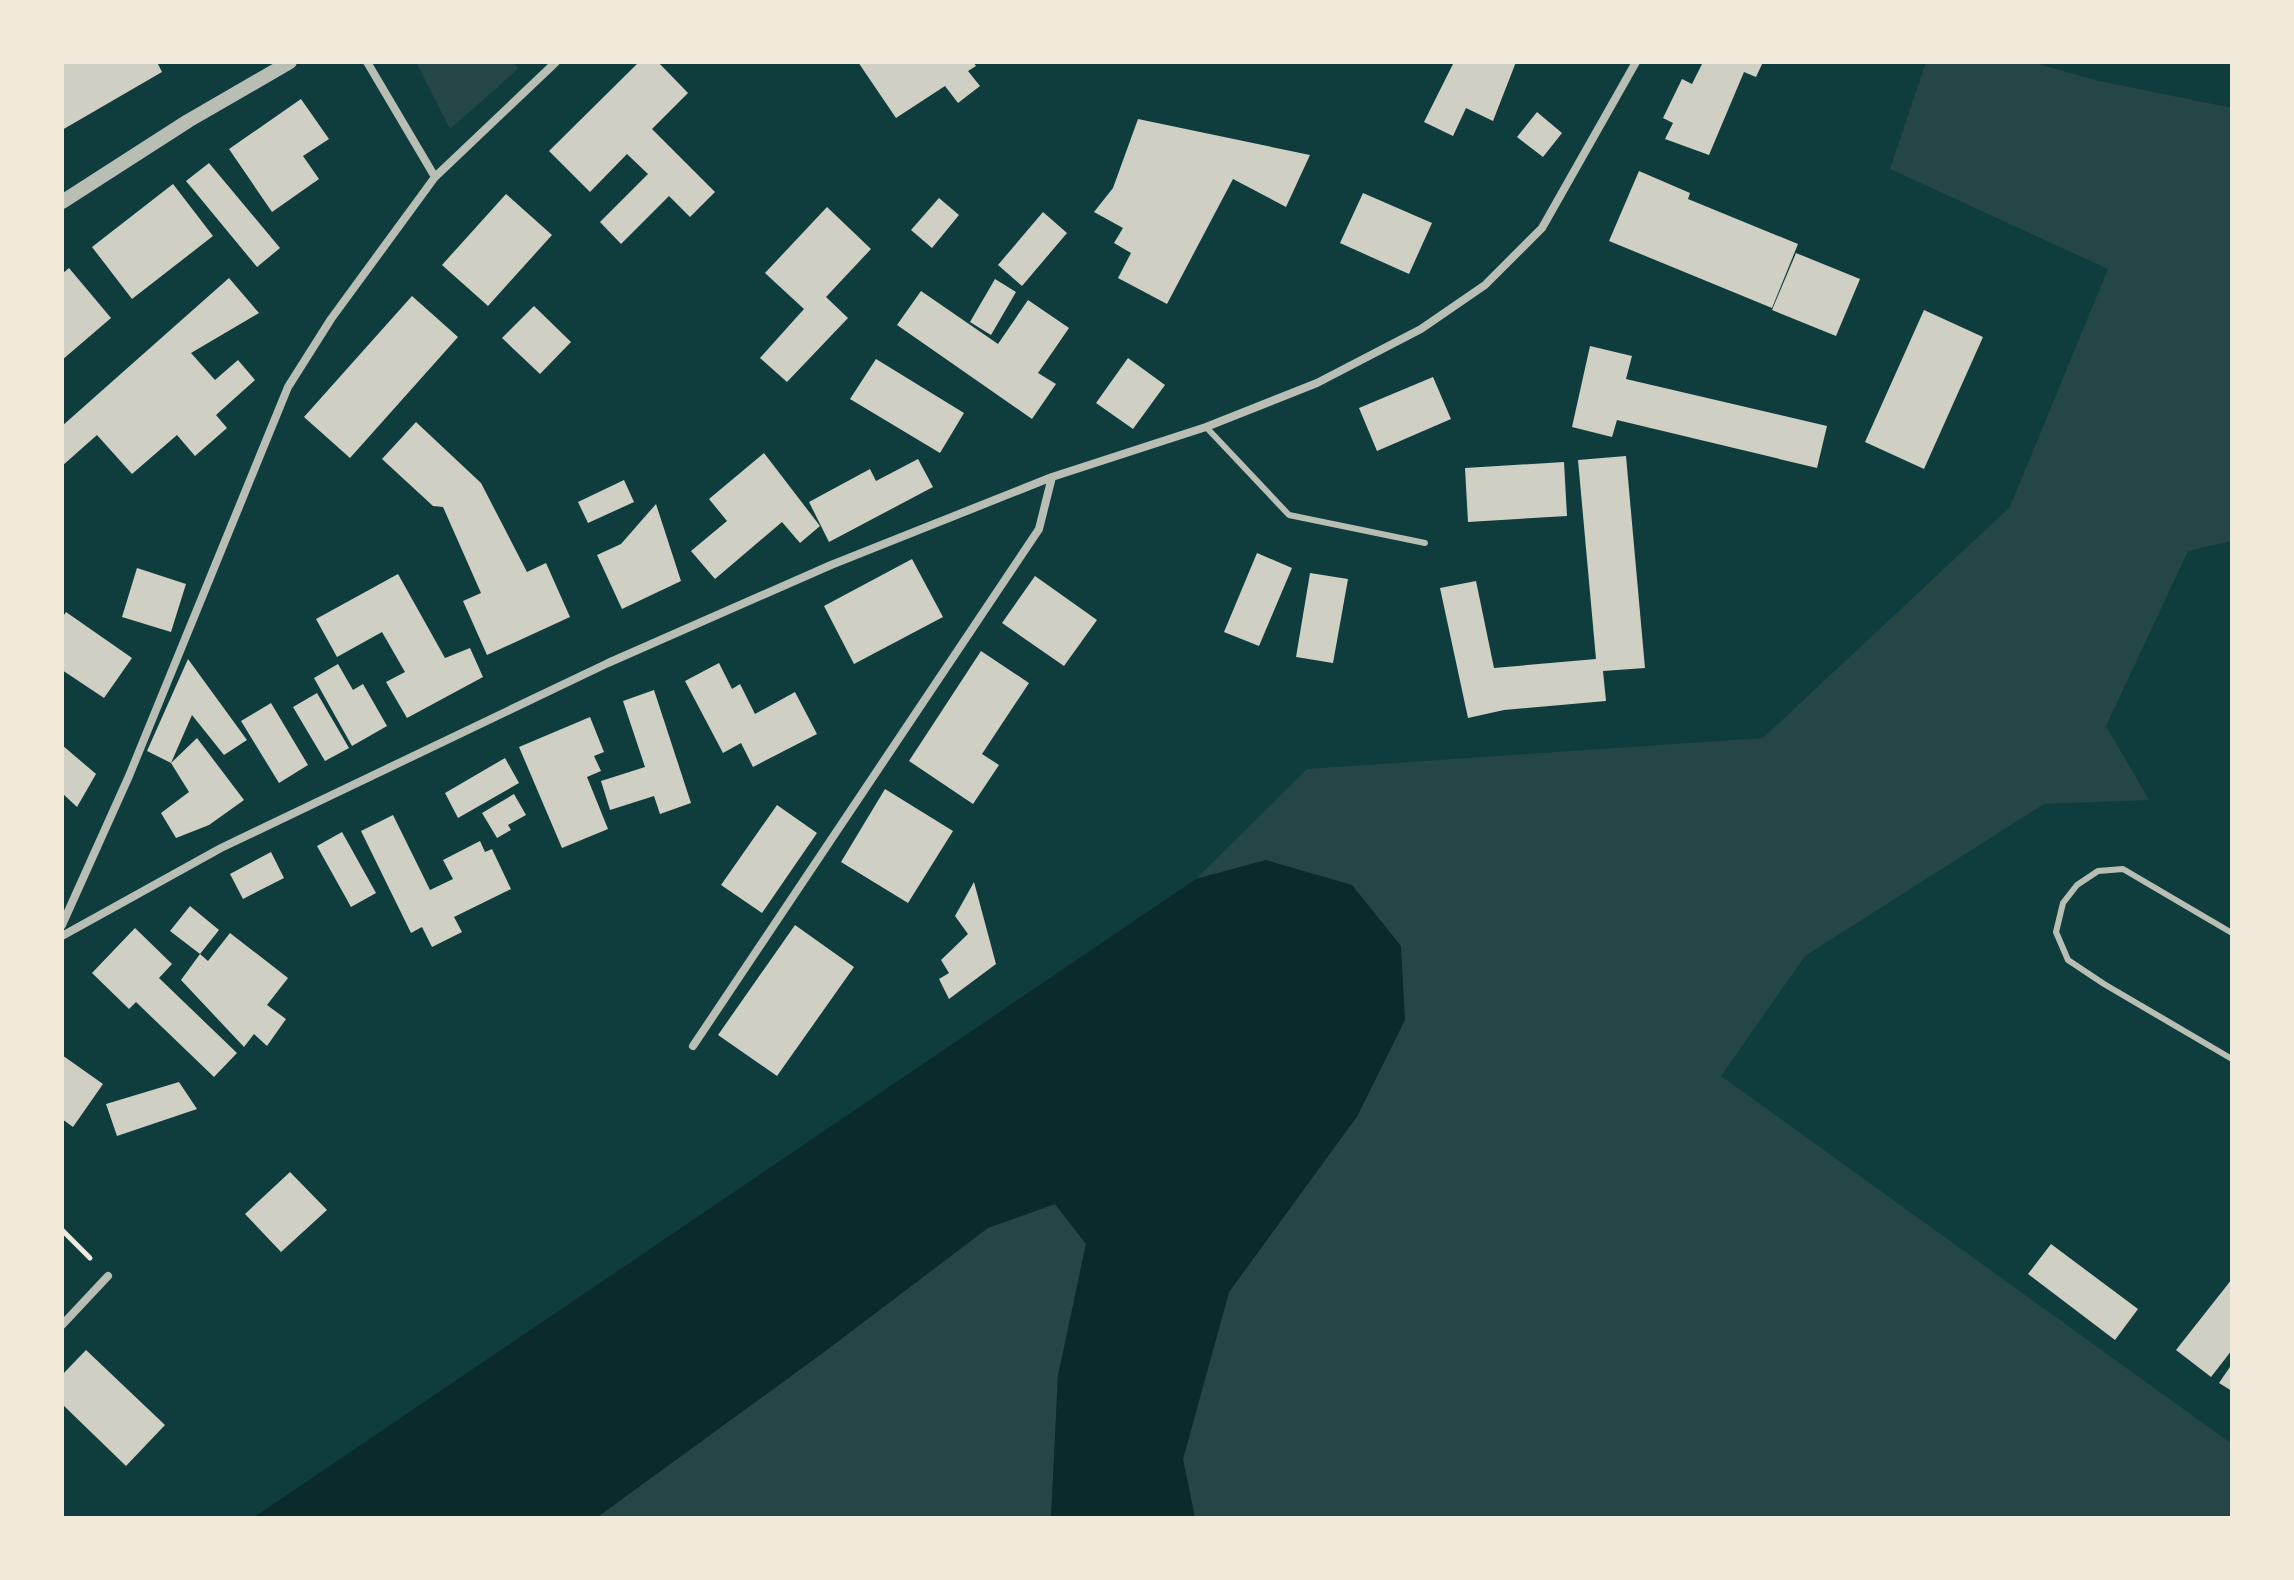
<svg xmlns="http://www.w3.org/2000/svg" width="2294" height="1580" font-family="'Asap Condensed',sans-serif">
<rect width="100%" height="100%" fill="#0f3d3e"/>
<path fill="#244646" d="M416,62H514L518,69L450,129Z
M1926,62H2031L2099,81L2232,108V541L2188,551L2106,726L2149,800L2044,804L1805,956L1721,1076L2232,1444V1518H1195L1183,1459L1229,1292L1358,1115L1266,860L1196,879L1307,769L1763,738L2010,507L2108,269L1890,169Z
M1055,1204L1086,1243L1058,1376L1051,1518H596L824,1352L988,1227Z"/>
<path fill="#0a2a2b" d="M1266,860L1352,885L1401,946L1405,1020L1358,1115L1229,1292L1183,1459L1195,1518H1051L1058,1376L1086,1244L1055,1204L988,1228L824,1352L596,1518H253L1196,879Z"/>
<path fill="#cfcfc3" d="M62,62H157L162,72L62,130Z
M639,62H658L688,93L652,129L715,192L690,217L669,196L621,244L600,222L648,174L627,154L590,192L549,151Z
M858,62H973L976,66L968,71L980,86L958,103L945,86L896,118Z
M1454,62H1516L1493,121L1466,108L1453,136L1424,122Z
M1703,62H1763L1756,77L1744,72L1709,155L1665,139L1673,123L1663,118L1682,79L1692,84Z
M301,99L329,139L303,156L319,179L272,212L229,149Z
M1537,112L1562,133L1543,157L1517,137Z
M1138,119L1310,155L1286,207L1233,179L1167,304L1118,278L1131,253L1114,243L1123,228L1094,212L1113,188Z
M209,163L280,248L257,267L186,181Z
M1639,171L1690,193L1688,199L1798,244L1772,308L1609,241Z
M173,184L213,236L132,299L92,247Z
M1363,193L1432,223L1409,274L1340,243Z
M506,194L552,235L488,306L442,265Z
M939,198L959,215L932,248L911,230Z
M827,207L871,249L826,297L848,318L787,382L760,358L804,309L765,273Z
M1043,212L1067,233L1022,286L998,265Z
M1796,253L1860,279L1836,336L1772,310Z
M69,268L111,318L62,360V274Z
M229,278L259,313L191,353L215,380L238,360L255,380L216,415L227,428L195,456L177,435L132,474L97,435L62,466V426Z
M995,279L1016,292L991,335L970,322Z
M921,291L998,344L1028,300L1069,328L1038,373L1056,384L1032,419L897,325Z
M412,296L458,337L350,458L304,417Z
M534,306L571,342L540,374L502,338Z
M1924,310L1983,337L1924,469L1865,442Z
M1590,346L1632,356L1626,379L1827,426L1817,468L1617,420L1612,437L1572,427Z
M1128,358L1165,385L1133,429L1096,403Z
M876,359L964,413L940,453L850,399Z
M1433,377L1451,419L1377,451L1359,408Z
M416,422L481,483L527,572L546,563L570,617L487,655L463,601L481,593L443,507L433,506L382,459Z
M764,453L820,526L800,543L782,522L715,579L691,551L727,521L709,499Z
M1626,456L1645,668L1603,671L1606,701L1504,710L1468,718L1440,588L1476,581L1494,668L1596,659L1578,460Z
M918,459L933,487L829,542L809,502L870,469L876,481Z
M1564,462L1567,516L1468,522L1465,468Z
M624,480L634,502L588,523L578,502Z
M656,504L681,581L622,609L597,555L621,544Z
M1257,553L1292,568L1259,646L1224,632Z
M912,559L943,617L854,664L824,606Z
M137,568L186,584L171,632L122,617Z
M1310,573L1348,579L1333,663L1296,657Z
M398,574L445,658L470,648L483,677L407,718L386,682L405,672L382,632L337,657L316,619Z
M1035,576L1097,620L1064,666L1002,623Z
M66,612L132,658L104,698L62,670V618Z
M981,651L1029,683L982,754L999,765L973,804L909,761Z
M188,659L247,740L224,755L192,715L171,763L197,738L244,800L209,825L176,838L161,813L189,792L171,763L147,751Z
M719,663L732,689L740,684L755,714L795,692L817,734L753,767L741,743L723,753L685,681Z
M338,664L353,690L363,684L387,726L352,746L314,678Z
M654,690L691,803L660,814L654,796L610,810L601,781L645,767L623,701Z
M317,693L349,748L325,761L293,707Z
M271,703L308,765L279,783L241,721Z
M590,717L604,752L594,756L601,771L587,777L608,829L562,848L519,747Z
M62,745L96,774L77,807L62,793Z
M505,758L519,783L458,818L445,793Z
M885,789L953,831L908,903L841,862Z
M514,794L526,815L508,825L511,830L497,838L482,813Z
M777,805L817,833L762,913L721,885Z
M393,815L430,890L453,879L443,860L480,841L485,852L492,849L511,889L454,917L462,932L432,947L422,927L411,933L361,831Z
M342,832L376,893L351,907L317,846Z
M271,852L284,878L243,899L230,874Z
M974,882L996,964L949,999L939,979L949,973L941,960L968,934L955,916Z
M190,906L219,930L200,954L170,931Z
M795,925L854,967L777,1076L718,1035Z
M135,928L172,964L159,978L237,1053L214,1077L136,1002L129,1009L92,973Z
M230,933L288,978L267,1005L286,1019L267,1046L254,1034L244,1047L181,980L200,954L208,961Z
M62,1055L103,1084L73,1127L62,1119Z
M179,1082L197,1109L117,1136L106,1104Z
M290,1172L327,1210L281,1252L245,1214Z
M2051,1244L2138,1309L2115,1340L2028,1274Z
M2232,1279V1350L2211,1377L2176,1350Z
M86,1350L165,1425L126,1466L62,1404V1375Z
M2232,1364V1391L2219,1383Z"/>
<g fill="none" stroke-linecap="round" stroke-linejoin="round">
<path stroke="#f1e9da" stroke-width="5" d="M62,1230L90,1258"/>
<path stroke="#b8beb3" stroke-width="6" d="M1206,427L1289,515L1425,543
M2232,933L2123,869L2098,871L2077,885L2063,903L2056,932L2068,960L2104,984L2232,1059"/>
<path stroke="#b8beb3" stroke-width="8" d="M367,62L435,177
M62,925L129,776L288,387L331,319L435,177L556,62
M62,936L221,848L608,663L831,565L1052,477L1206,427L1317,383L1421,329L1485,285L1542,228L1636,62
M693,1046L1039,529L1052,477
M62,1325L108,1276"/>
<path stroke="#b8beb3" stroke-width="14" d="M62,202L188,121L290,62"/>
</g>
<rect width="2294" height="1580" fill="none" stroke="#f1e9da" stroke-width="128"/>
</svg>
